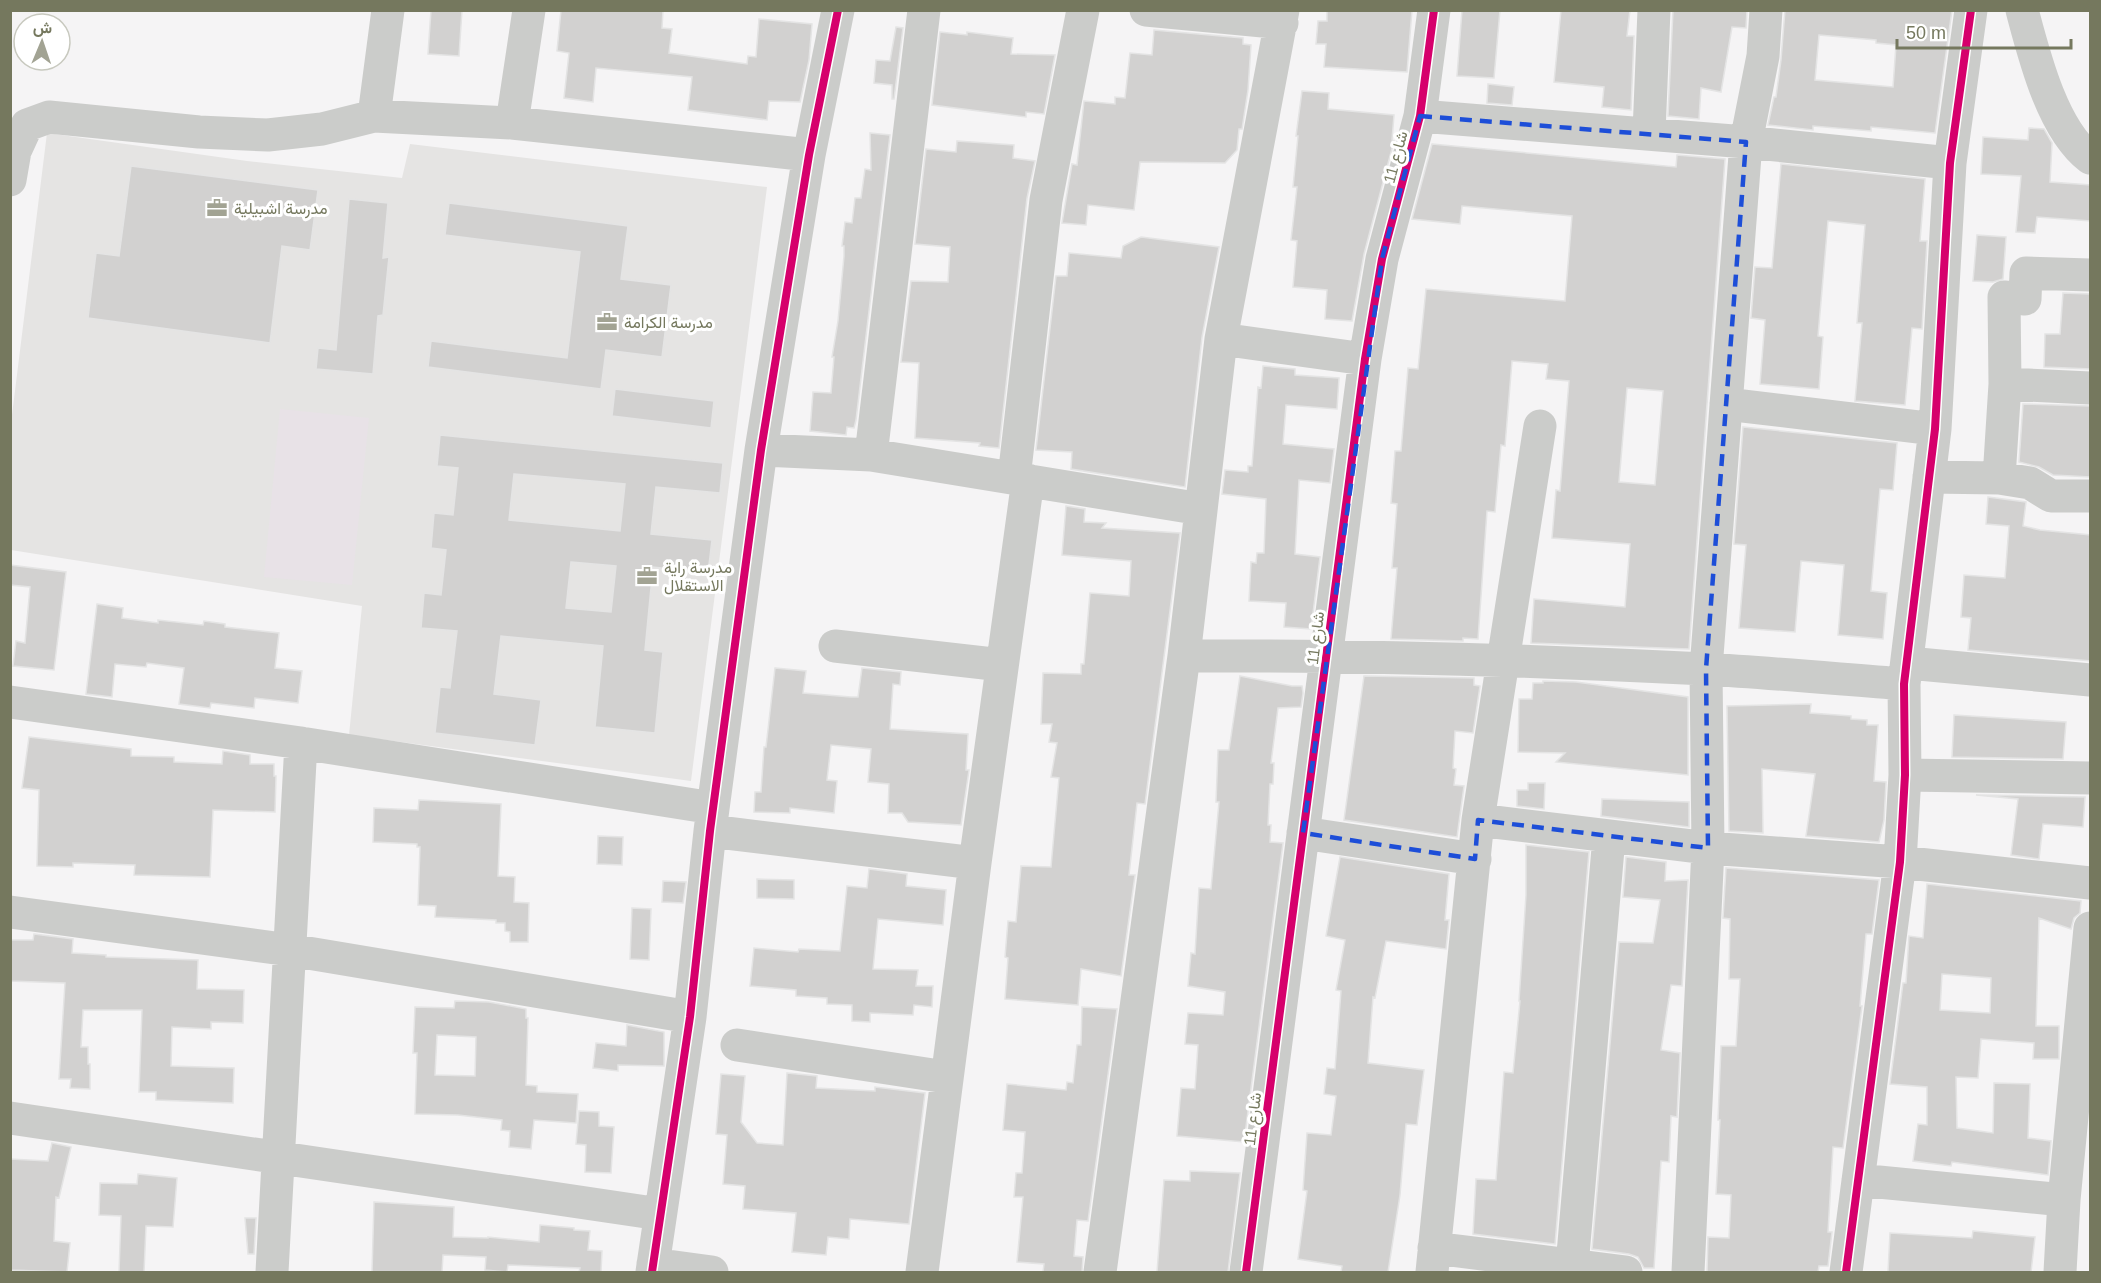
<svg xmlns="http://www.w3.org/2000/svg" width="2101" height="1283" font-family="Arial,Vazirmatn,sans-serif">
<rect width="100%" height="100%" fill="#f5f4f5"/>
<path fill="#e5e4e3" d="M47,133L247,161L402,178L410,144L767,187L691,781L349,735L362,606L11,550V423Z"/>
<path fill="#e8e2e7" d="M280,409L369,418L352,585L264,577Z"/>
<path fill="#d2d1d0" stroke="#e4e4e4" stroke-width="1.5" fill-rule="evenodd" d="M431,10H462L459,56L428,54Z
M561,10H663L662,28L672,29L669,53L747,64L748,56L756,57L759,19L812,24L809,60L800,102L769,101L767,120L688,110L692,77L596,68L593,102L564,98L569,53L557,51Z
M1327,10H1412L1407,72L1324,67L1326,44H1316L1318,21H1327Z
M1462,10H1500L1494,78L1457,76Z
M1561,10H1630L1627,36H1634L1631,110L1602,107L1604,87L1554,82Z
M1673,10H1747L1746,28L1732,27L1721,92L1701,88L1699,119L1668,116Z
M1785,10H1952L1935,133L1871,127V131L1813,126V130L1768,125L1774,97H1776L1781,60ZM1819,35L1876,40V43L1896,45L1893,87L1815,80Z
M896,27L903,28L894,99H892V85L874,83L876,60L890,61Z
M1154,30L1243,38V44L1251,45L1248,90L1242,129H1239L1237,150L1225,163L1140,162L1134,210L1088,205L1086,225L1062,223L1072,164L1077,165L1084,101L1115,104V97L1125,98L1130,53L1152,55Z
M940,32L967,35V32L1013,38L1011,54L1055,55L1044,114L1026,112V117L932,105Z
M1488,84L1514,87L1512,105L1487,103Z
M1302,91L1329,93L1328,109L1394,115L1392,140L1394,141L1364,254L1352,321L1325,319L1327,290L1293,287L1297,241L1291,240L1297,187H1293L1298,136H1296Z
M2029,128L2044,129L2052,143L2050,182L2091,185V221L2037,217L2035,233L2016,232L2021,176L1981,174L1983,137L2028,140Z
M870,133L890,135L856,420L854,428L847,427L846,435L810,431L813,392L831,393L834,357H832L838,321L844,256V246H842L845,222L852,223L855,198H861L865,169L871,170Z
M957,141L1014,145L1013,158L1035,161L1027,198L999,448L979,446L980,443L915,438L919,363L901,362L911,281L948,282L950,247L915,244L926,149L956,152Z
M1432,144L1676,167L1677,155L1725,159L1689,649L1531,643L1534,599L1625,607L1630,544L1552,538L1556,490L1560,491L1569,381L1546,379L1548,364L1512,361L1505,446L1501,445L1495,512L1487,511L1478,639L1463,638V641L1391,639L1397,568H1392L1397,504L1391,503L1395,451H1401L1408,368L1418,369L1426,289L1565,301L1572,216L1462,206L1460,224L1412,219ZM1627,388L1663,391L1655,485L1619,482Z
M1781,164L1925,179L1920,241H1927L1922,329L1912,328L1905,405L1855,401L1862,323H1857L1865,225L1828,221L1818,336L1823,337L1819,389L1760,384L1765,320L1751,318L1755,267L1772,268Z
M131,166L318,190L310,250L282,246L270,343L88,318L96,253L119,256Z
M349,199L388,203L383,258L389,257L383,315L378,316L373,374L316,369L318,348L336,350Z
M449,203L628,226L621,279L671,285L662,357L606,350L601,389L428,367L431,341L567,358L580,252L445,235Z
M1977,235L2006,237L2003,279L1993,282L1973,281Z
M1141,237L1219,247L1202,337L1185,487L1071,469L1072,452L1036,450L1056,276H1067L1069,253L1121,258L1123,246Z
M2063,293L2091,294V369L2044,367L2045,334H2060Z
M1263,366L1295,369V375L1339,378L1337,409L1286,405L1283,444L1334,449L1330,483L1299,480L1295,554L1320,557L1311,629L1284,627L1286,603L1249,601L1251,562L1256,563L1257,553H1264L1266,499L1222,494L1225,470L1248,472V466H1252L1258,387L1261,388Z
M615,389L714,401L711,428L612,416Z
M2023,404L2091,406V477L2053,475L2039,467L2019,462Z
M1743,427L1897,443L1893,490L1880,489L1871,591L1887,593L1883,639L1838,635L1844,565L1801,561L1795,632L1739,628L1746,545L1734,544Z
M440,435L723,463L720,493L656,487L651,534L712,540L708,573L653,567L645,650L663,652L655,733L595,727L603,646L501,636L494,694L541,700L535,745L435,733L440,687L450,688L457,631L421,628L424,593L441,595L446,550L431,548L434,513L453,515L458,468L437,466ZM514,474L625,484L620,531L509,520ZM571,562L616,566L611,612L566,608Z
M1988,497L2026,502L2023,526L2040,530L2091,535V661L1968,650L1971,618L1961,617L1964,575L2005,578L2009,526L1986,524Z
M1066,506L1085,509L1084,522L1106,523L1102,528L1180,533L1145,804L1137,803L1129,875H1135L1121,976L1081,969L1078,1005L1005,999L1008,958L1005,957L1008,921L1016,922L1021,866L1051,867L1059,778L1051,777L1057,743L1049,742L1052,724H1041L1043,673L1081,674V664H1084L1090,593L1129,596L1131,561L1062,555Z
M10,565L66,572L54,670L13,666L16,641L25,643L30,587L10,585Z
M97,604L123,608L122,618L158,623V620L203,625L204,621L225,624V627L279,633L275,668L302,671L298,703L255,698L254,708L211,703L210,708L179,704L184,668L147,663L146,667L115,664L112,697L86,694Z
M775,668L806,671L803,693L851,697H858L862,668L901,672L900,685L893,684L890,729L968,734L966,770H969L961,825L908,822L902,813H888L889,784L868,782L871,749L831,745L827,780L837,781L834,813L790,808V813L754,812L755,792H761L764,747H766Z
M1240,676L1292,686H1302L1303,693L1301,707L1278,708L1271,763H1274L1273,784H1270L1268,825H1271L1270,842L1283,843L1244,1142L1177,1136L1181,1088L1195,1089L1198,1045L1185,1044L1188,1013L1223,1015L1225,992L1188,986L1191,953L1195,954L1199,888L1211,889L1219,802H1216L1218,750H1229Z
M1364,676L1474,678V685L1480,686L1473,733L1455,731L1453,768L1456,769L1454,785L1464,786L1457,837L1344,820Z
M1543,681L1576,682L1688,697V775L1556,762L1565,753L1518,752L1519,699H1532L1533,683H1543Z
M1811,704L1810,713L1851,716V719L1867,720V725H1878L1874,781L1886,782L1884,820L1879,842L1806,836L1815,774L1762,769L1763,833L1729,831L1727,706Z
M1954,715L2066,722L2063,759L1952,757Z
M29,737L131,749V756L174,757V762L222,764L223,751L250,755V764H274V776H276L275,812L213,810L210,877L134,875L135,865L73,863V867L37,866L39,790L22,788Z
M1528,783H1545L1544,809L1517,806V790H1528Z
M1976,795L2085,797L2083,827L2043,824L2039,859L2011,855L2018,799Z
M1602,799L1689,802V827L1601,816Z
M419,800L501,804L498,876L515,877L514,902L529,903L528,942H510V932L505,931V923H496V920L435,917L436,906L418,905L420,847H417V844L373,842L374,808L418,810Z
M598,836L623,837L622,865L597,864Z
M1526,845L1589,852L1555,1244L1473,1234L1476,1179L1496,1180L1504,1072L1513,1073L1520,1001H1519L1526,895Z
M1340,857L1449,874L1445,920H1449L1446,949L1386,941L1375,998L1373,997L1368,1063L1424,1070L1417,1125L1406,1124L1400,1195L1388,1272H1341L1342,1266L1298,1259L1307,1191L1303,1190L1307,1133L1331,1135L1336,1096L1324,1094L1327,1068L1335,1069L1341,991L1336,990L1345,940L1326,936Z
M1626,857L1666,862L1665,881L1688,880L1682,986L1671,985L1661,1050L1680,1053L1677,1117L1671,1116L1669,1162L1661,1161L1654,1268H1644L1638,1257L1629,1254L1592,1249L1619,942L1653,943L1660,900L1623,897Z
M1726,868L1879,880L1872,934H1866L1860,1006H1862L1843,1148L1833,1147L1828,1232H1832L1828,1266H1819L1818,1272H1707L1708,1237L1729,1238L1731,1195L1716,1194L1720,1120H1718L1721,1046H1736L1740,979H1729L1730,919L1723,918Z
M869,869L907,874L906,886L946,890L943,925L878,919L873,969L918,970L916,986H933L932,1007L914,1005L913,1015L870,1013V1022L852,1021V1005L827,1004V998L796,996V990L750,986L754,948L798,952L799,949L840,951L847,886L867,888Z
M757,879L794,880V899L757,898Z
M663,881L686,882L683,903L662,902Z
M1927,884L2081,901L2080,913L2074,918L2071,929L2039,918L2036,1026H2059V1059H2033L2034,1043L1981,1039L1978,1078L1956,1077L1957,1128L1993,1133L1994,1083L2030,1084L2028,1138L2051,1141L2048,1175L1952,1162L1951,1166L1913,1161L1918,1124L1927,1125V1087L1890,1084L1903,983H1906L1909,936L1923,938ZM1942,974L1991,978L1990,1013L1940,1010Z
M632,908L651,909L649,960L630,959Z
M34,934L73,939L72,953L106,955V957L198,960L197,989L244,990L243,1023L211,1022V1029L172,1027L171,1066L234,1068L233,1103L156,1100V1092H139L142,1010H83L81,1047H88V1064H90V1089L70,1088L71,1079H59L65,983L10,981V940H33Z
M455,1001L489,1002L526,1009V1018H528L526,1085L537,1086V1092L578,1094L576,1123L534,1120L531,1149L509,1147L510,1131L501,1130L502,1120L458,1115L415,1114L417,1053H413L415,1007L454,1008ZM437,1035L476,1037L475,1076L435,1075Z
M1082,1007L1117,1009L1088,1221L1077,1220L1074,1256L1083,1257L1082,1272H1043L1044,1264L1017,1262L1023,1197H1014L1016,1173H1022L1025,1132L1003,1130L1007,1084L1066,1090L1067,1082L1073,1083L1077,1045H1081Z
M627,1025L664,1032V1066L618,1065V1071L593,1068L596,1043L626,1046Z
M787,1073L817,1076L816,1088L875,1091V1087L925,1093L909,1224L850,1219L849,1239L828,1237L826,1255L792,1252L796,1213L743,1209L745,1186L723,1184L727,1135L716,1134L721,1074L745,1076L741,1122L757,1143L783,1145Z
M579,1111L599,1112V1126L614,1127L611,1173L585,1172L586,1145L576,1144Z
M52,1143L71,1147L59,1198L56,1197L54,1241L70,1243L67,1272L10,1270V1159L48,1161Z
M1190,1171L1240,1173L1228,1272H1157L1164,1180L1190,1181Z
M138,1174L177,1178L173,1227L146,1226L144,1272H119L121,1216L99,1215L100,1183L137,1184Z
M374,1202L454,1207L453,1237L488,1238V1237L539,1242L540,1225L574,1228V1230L590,1231L588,1250L602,1251L601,1272H579L580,1268L508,1265L507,1272L485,1270L486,1257L443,1255L442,1272H372Z
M245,1218H256L254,1254H248Z
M1973,1231L2035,1237L2031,1272H1888L1890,1233L1972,1238Z"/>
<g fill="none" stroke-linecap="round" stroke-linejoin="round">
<path stroke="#cbccca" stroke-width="33" d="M1146,10L1282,23
M2022,10C2034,55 2052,129 2090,158
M374,116L388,10
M1420,116L1746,142L1950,163
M512,123L529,10
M1649,133L1654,10
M10,180L15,151L27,125L49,117L199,132L268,135L322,129L374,116L512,123L809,155
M1221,339L1365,359
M2005,384L2090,388
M1726,404L1935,429
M761,450L871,455L1201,509
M871,455L924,10
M1929,477L1999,478L2030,483L2051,496H2090
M1014,478L1046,200L1083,10
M1999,478L2005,384L2004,297L2025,299L2026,273L2090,275
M835,646L1002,665
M1184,656C1358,655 1532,660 1705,669C1772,673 1838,679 1904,684
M1908,663L2090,680
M10,702L301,743L713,808
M1905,775L2090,778
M1478,820L1708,848L1900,862L2090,883
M710,831L975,863
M1303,833L1475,859
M10,912L290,950L690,1017
M737,1045L946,1077
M10,1118L660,1214
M1858,1180L2064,1200
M1434,1248L1626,1272
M653,1264L712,1272
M1572,1266L1609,837
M272,1272L301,743
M652,1272L690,1017L710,831L761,450L809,155L838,10
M922,1272L975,863L1028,480
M1100,1272L1184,656L1221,339L1283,10
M1246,1272L1365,359L1382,259L1420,116L1434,10
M1432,1272L1478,820L1540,426
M1688,1272L1708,848L1706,669L1746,142L1763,56L1766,10
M1846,1272L1900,862L1905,775L1904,684L1935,429L1950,163L1971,10
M2060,1272L2064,1200L2090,928"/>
<g stroke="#fff" stroke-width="11">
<path id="cycleway" d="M652,1272L690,1017L710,831L761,450L809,155L838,10
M1246,1272L1365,359L1382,259L1420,116L1434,10
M1846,1272L1900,862L1905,775L1904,684L1935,429L1950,163L1971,10"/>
</g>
<use href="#cycleway" stroke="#d6006c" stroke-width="8"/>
</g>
<path fill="none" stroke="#1d4ed8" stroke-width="4.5" stroke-dasharray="12 8" stroke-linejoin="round" d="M1420,116L1746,142L1706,669L1708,848L1478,820L1475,859L1303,833L1382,259Z"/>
<defs>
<g id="office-bare" transform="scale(1.62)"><path d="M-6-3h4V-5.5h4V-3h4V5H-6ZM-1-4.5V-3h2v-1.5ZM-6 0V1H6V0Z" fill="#a2a393" stroke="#fff" stroke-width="2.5" paint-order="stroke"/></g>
</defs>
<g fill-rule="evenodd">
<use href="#office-bare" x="217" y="208"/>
<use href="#office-bare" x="607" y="322"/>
<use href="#office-bare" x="647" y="576"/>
</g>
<g text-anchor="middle" stroke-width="6" stroke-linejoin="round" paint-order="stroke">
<g font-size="16" fill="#75785e" stroke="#fff">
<text transform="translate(1395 157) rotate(-75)" y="6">شارع 11</text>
<text transform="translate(1315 638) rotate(-83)" y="6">شارع 11</text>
<text transform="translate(1252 1119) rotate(-83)" y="6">شارع 11</text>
</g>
<g font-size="16" fill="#75785e" stroke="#fff" text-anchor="start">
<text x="234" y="214">مدرسة اشبيلية</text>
<text x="624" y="328">مدرسة الكرامة</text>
<text x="664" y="573">مدرسة راية<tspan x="664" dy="18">الاستقلال</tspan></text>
</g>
</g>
<rect width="2101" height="1283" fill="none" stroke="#75785e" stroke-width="24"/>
<g transform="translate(42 42) rotate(2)"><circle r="28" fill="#ffffff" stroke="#c8c9bf" stroke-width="1.5"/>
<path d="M0-4.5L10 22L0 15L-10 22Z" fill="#a2a393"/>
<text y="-9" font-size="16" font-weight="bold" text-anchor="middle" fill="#75785e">ش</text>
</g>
<path d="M1897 39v9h174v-9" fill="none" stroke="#75785e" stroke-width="3"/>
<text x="1906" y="39" font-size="18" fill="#75785e" stroke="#ffffff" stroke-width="4.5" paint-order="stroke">50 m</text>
</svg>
